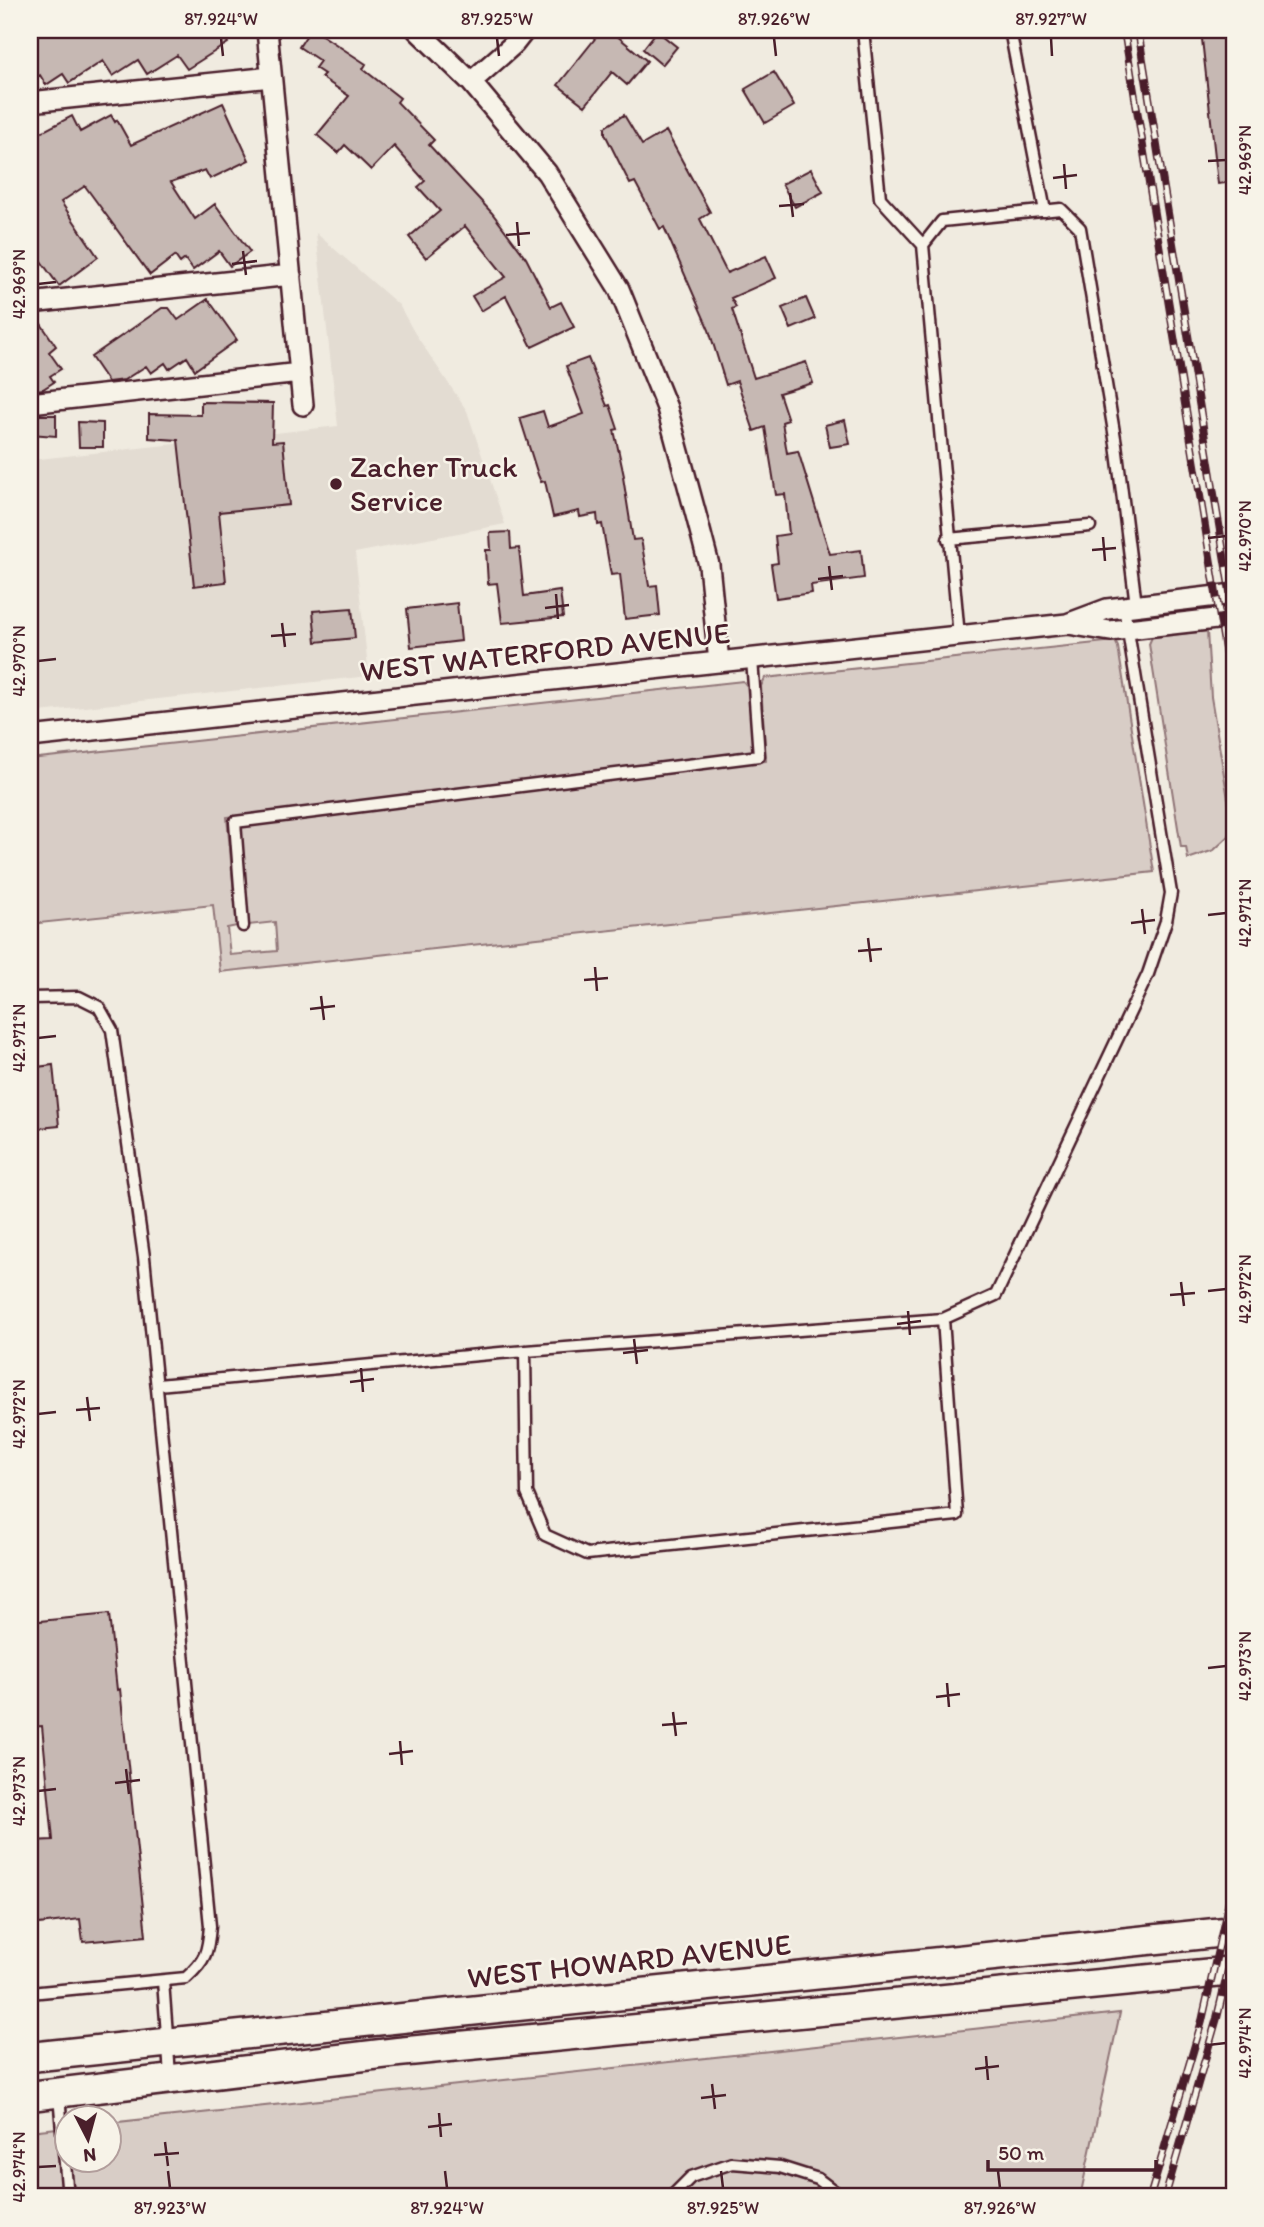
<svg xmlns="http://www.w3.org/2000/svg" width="1264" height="2227" font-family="Itim,sans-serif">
<rect width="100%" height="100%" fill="#f0ebe0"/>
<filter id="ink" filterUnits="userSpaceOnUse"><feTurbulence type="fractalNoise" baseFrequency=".0143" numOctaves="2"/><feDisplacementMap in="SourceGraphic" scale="14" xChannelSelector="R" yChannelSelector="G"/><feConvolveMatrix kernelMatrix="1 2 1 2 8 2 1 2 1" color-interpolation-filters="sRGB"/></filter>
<g filter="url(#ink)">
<path fill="#e3dcd2" d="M316,233L399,305L414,332L467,411L505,524L355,553L369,676L30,713V460L338,426Z"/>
<path fill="#d8cdc6" stroke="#917678" stroke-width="2" d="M1207,631L1211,697L1231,817L1229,836L1214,850L1188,859L1186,847H1181L1149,644L1152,637Z
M1115,641L1118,647L1154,872L220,972L213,905L30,924V759L743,681L748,687L753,751L227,817L237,926L227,928L230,955L277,951L275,922L249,925L241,827L766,761L761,686L765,678Z
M1120,2013L1080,2197H30V2131L66,2127V2160H108L109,2123Z"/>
<path fill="#c6b8b3" stroke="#4a1f2b" stroke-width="2" d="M30,30H220L228,43L187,69L177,55L147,74L138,60L113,76L103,61L69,83L63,74L46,85L40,75L30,81Z
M310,30H314L366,64L363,69L400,98L397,102L434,140L429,145L492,213L526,258L551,307L561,302L574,327L532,347L506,296L481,311L472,296L506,277L465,226L426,258L409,237L440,211L418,187L425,181L394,146L371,170L345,145L338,153L317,135L349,96L321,77L324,74L315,68L320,61L299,47Z
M602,30H610L647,61L627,85L612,72L585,106L558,85Z
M1201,30H1234V182L1218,184Z
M657,31L677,47L662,65L643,49Z
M774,72L794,106L765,123L745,89Z
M223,103L249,160L210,179L205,170L171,182L195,219L215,204L250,252L230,266L219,251L193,270L185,259L180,263L175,256L150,275L85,186L61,202L98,257L59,286L30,246V138L72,116L80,132L111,115L115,122L117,120L131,145Z
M624,115L642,145L666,131L710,212L700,219L727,273L766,256L776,278L731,298L736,307L732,309L754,378L806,362L813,383L779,393L788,420L782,422L787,453L798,451L830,554L861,550L864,578L811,585L812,593L776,598L771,564L778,563L775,536L789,534L785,494L776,495L765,427L754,431L737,381L726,385L709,330L664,227L660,229L635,182L630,184L605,134V127Z
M811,169L823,192L795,207L782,184Z
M806,298L815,319L791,329L782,308Z
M208,299L237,340L195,370L187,357L169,369L165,363L151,373L146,366L124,380L108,382L91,357L162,308H169L178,320Z
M30,315H35L56,346L49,352L61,369L50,376L54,382L43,389L30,391Z
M588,358L607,406L610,405L618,429L614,430L624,476L623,477L633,540L641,539L649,586L657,585L660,615L625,619L620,574L611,575L602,524L598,525L597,514L580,517L579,511L553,517L545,481L541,482L538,475L520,418L543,411L548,427L584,414L566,366Z
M201,402L273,403L272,442L283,441L289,505L219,512L226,582L194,586L178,440L149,438V414L201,415Z
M30,415H56V436L30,434Z
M845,420L850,444L830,447L825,425Z
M78,422L103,423V447H79Z
M510,532L511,549L519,548L524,596L560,591L563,617L502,623L497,583L488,584L486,550H491L490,533Z
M457,603L461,641L411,647L407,609Z
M352,608L355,638L316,642L313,611Z
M53,1065L59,1126L30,1129V1068Z
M109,1614L117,1690L120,1689L146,1936L83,1942L80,1919L30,1925V1841L53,1840L42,1726L30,1727V1622Z"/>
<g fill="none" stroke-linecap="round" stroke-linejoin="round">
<g stroke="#4a1f2b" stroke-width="15">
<path id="service" d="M863,30L880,198L923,245
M1010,30L1045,211
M948,539L1090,526
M959,636L923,245L942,221L1061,209L1080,228L1116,444L1136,605
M243,926L235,822L759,756L752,659
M30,998L79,997L99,1007L112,1030L144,1257L210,1926C208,1952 206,1960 186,1978L30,1993
M525,1351L527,1493L545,1535L587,1554L957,1515L943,1319
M158,1385L500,1353L943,1319L996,1295L1148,974L1166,921L1171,893L1124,607
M163,1981L170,2075
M59,2096L68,2197
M671,2197L691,2177L732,2163L780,2167L818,2179L842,2197"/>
</g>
<g stroke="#4a1f2b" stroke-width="24">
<path id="minor" d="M267,30L303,405
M417,30L471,82L547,173L619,289L667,408L696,515L709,565L719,662
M471,82L514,44L525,30
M30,102L271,77
M30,303L291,275
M30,403L300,373
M1068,624L1110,631L1234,617
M30,737L1067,624L1107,609L1234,594"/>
</g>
<g stroke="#4a1f2b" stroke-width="33">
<path id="secondary" d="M30,2057L1234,1931
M30,2096L398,2052L1234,1971"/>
</g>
<use href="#service" stroke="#f7f3e8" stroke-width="10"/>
<use href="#minor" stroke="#f7f3e8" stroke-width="19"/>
<use href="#secondary" stroke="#f7f3e8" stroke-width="28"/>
<g stroke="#4a1f2b" stroke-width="8">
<path id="rail" d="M1124,30L1234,704
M1138,30L1234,616
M1150,2197L1202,2021L1234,1878
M1165,2197L1217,2018L1234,1945"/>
</g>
<use href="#rail" stroke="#f7f3e8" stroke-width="5" stroke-dasharray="16" stroke-linecap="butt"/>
</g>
</g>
<path fill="none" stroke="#4a1f2b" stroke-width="2.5" d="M221,38L223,56M497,38L499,56M774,38L776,56M1051,38L1052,56M1208,161L1226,160M1064,164L1066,189M1053,178L1077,175M790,193L793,217M779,206L804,204M517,222L519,246M506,235L530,233M243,251L246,275M232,264L257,261M38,284L56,282M1103,537L1105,561M1208,538L1226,536M1092,550L1116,548M829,566L832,590M818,579L843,576M556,594L558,619M545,608L569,605M282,623L285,647M271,636L296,634M38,661L56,659M1142,909L1145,934M1208,915L1226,913M1131,923L1155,920M868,938L871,962M858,951L882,949M595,967L597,991M584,980L608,978M321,996L324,1020M310,1009L335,1006M38,1038L56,1036M1181,1282L1184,1306M1208,1291L1226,1289M1170,1295L1195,1293M908,1311L910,1335M897,1324L921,1321M634,1339L637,1364M623,1353L648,1350M361,1368L363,1392M350,1382L374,1379M87,1397L90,1421M76,1410L100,1408M38,1414L56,1412M1208,1668L1226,1666M947,1683L949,1707M936,1697L960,1694M673,1712L676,1736M662,1725L687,1723M400,1741L402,1765M389,1754L413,1751M126,1769L129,1794M115,1783L140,1780M38,1791L56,1789M1208,2045L1226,2043M986,2056L988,2080M975,2069L999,2066M712,2084L715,2109M701,2098L726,2095M439,2113L441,2137M428,2127L452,2124M165,2142L168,2166M154,2155L179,2153M38,2167L56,2166M168,2171L170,2188M445,2171L447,2188M721,2171L723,2188M998,2171L1000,2188"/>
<circle fill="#4a1f2b" stroke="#f7f3e8" stroke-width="2.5" cx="336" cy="484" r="7"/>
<g text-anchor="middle" stroke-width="5" stroke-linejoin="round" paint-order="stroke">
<g font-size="30" fill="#4a1f2b" stroke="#f7f3e8" text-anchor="start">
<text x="350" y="477">Zacher Truck<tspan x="350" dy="34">Service</tspan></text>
</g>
<g font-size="30" fill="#4a1f2b" stroke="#f7f3e8">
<text transform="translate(545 652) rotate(-6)" y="10">WEST WATERFORD AVENUE</text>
<text transform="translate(629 1961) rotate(-6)" y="10">WEST HOWARD AVENUE</text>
</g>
</g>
<rect width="1264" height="2227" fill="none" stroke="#f7f3e8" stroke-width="77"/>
<g transform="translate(88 2139) rotate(174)"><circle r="33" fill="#f7f3e8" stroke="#b29e9c" stroke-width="2"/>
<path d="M0-5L12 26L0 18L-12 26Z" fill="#4a1f2b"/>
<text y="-10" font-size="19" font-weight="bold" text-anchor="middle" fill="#4a1f2b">N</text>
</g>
<path d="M988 2160v10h168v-10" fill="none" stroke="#4a1f2b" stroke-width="3.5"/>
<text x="998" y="2160" font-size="21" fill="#4a1f2b" stroke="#f7f3e8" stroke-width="5" paint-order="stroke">50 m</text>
<rect x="38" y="38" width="1188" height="2150" fill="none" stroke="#4a1f2b" stroke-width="2.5"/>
<g font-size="18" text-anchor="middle" fill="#4a1f2b">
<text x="221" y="25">87.924°W</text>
<text x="497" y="25">87.925°W</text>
<text x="774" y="25">87.926°W</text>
<text x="1051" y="25">87.927°W</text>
<text transform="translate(1245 160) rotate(-90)" y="6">42.969°N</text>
<text transform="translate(19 284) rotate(-90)" y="6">42.969°N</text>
<text transform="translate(1245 536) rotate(-90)" y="6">42.970°N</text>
<text transform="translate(19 661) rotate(-90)" y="6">42.970°N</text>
<text transform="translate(1245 913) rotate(-90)" y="6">42.971°N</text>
<text transform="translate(19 1038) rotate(-90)" y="6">42.971°N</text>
<text transform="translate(1245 1289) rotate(-90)" y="6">42.972°N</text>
<text transform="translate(19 1414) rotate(-90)" y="6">42.972°N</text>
<text transform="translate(1245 1666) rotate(-90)" y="6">42.973°N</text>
<text transform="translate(19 1791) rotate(-90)" y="6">42.973°N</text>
<text transform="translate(1245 2043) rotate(-90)" y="6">42.974°N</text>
<text transform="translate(19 2167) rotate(-90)" y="6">42.974°N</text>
<text x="170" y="2214">87.923°W</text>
<text x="447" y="2214">87.924°W</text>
<text x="723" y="2214">87.925°W</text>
<text x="1000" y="2214">87.926°W</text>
</g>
</svg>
